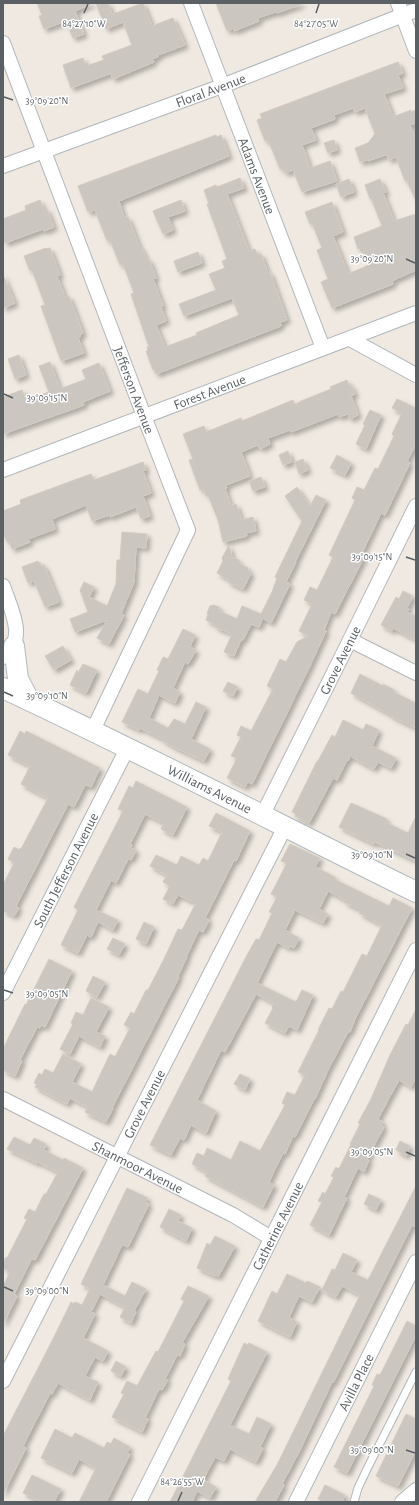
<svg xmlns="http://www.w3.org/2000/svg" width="419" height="1505" font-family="'Alegreya Sans',sans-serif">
<defs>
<filter id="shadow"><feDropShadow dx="3.5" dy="3.5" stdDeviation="2" flood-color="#0004"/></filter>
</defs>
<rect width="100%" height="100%" fill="#efe9e1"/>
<path fill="#ccc6c0" stroke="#d4c9bf" filter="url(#shadow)" d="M37,3H93L75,11L84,34L73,38L66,21L44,29L39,16L42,15Z
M96,3H108L112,14L116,12V13L143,3L152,26L173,18L185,45L158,55V57L152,59L154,62L113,79L111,74H109L71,88L63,65L83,58L86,66L104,60L102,56L132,45L123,22L106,29Z
M216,3H301L302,4L277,13L276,12L258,18L259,21L234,31L233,28L227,31Z
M398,62L403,73L398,75L403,88L384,94L393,117L411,110V112L416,110V123L410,125L416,140V201L407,181H405L396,157L389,160L387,155H385L368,161L367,160L360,162L355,148L368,143L375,134L365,108L355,112L353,108L334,115L335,119L311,128L316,140L302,145L310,168L330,161L337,181L302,192L293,170L285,173L283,168L280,169L269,142L267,140L265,141L257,120L262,118L260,114Z
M216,135L217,137L221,135L229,156L119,201L124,218L128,217L140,248L141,247L147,260L149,259L156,278L153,279L163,306L161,307L166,321L156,325L165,347L197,335L196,333L239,315L232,298L184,316L179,304L216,290L209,274L225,268L222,261L227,259L207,204H209L204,190L216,185L217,187L240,178L244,188L227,194L249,251L255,249L258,255L261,254L268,273L270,272L287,320L280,322L281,326L156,374L154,369L153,370L146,351H148L147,347H149L131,294L134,293L123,264L120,265L110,240L107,241L95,210L88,212L78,186Z
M334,140L337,150L328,153L324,143Z
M349,179L354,192L341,197L336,184Z
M380,179L386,192L383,193L394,221L416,214V270L394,280L392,281L393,284L332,308L321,282L328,279L317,250L322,248L312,223L310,224L305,212L332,202L343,232L333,236L348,274L369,265L363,248L358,249L354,237L382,226L371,198L370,199L365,185Z
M40,200L44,210L47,209L54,227L44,231L43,229L5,243L3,237V219L26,210L25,206Z
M181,200L185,211L168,217L173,230L163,234L153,211Z
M46,248V249L50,248L60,275L57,276L65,297L69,296L83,333L80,335V337L78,338L84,353L61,361L41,306L45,305L32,270L30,271L24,256Z
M198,252L202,263L178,272L174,261Z
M3,275L15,303L3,308Z
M19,355L26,375L15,379L8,359Z
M50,362L60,389L86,379L82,370L99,363L110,391L83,402L84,405L3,434V397L22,390L26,400L49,392L39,366Z
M347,380L349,386L351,385L355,394L351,396L358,415L350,419L348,414L339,417L338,414L291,432L290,430L268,438L270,444L260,449L258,445L241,452L250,476L226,485L227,488L225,489L231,506L236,504L242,520L253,517L256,531L246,533L247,536L223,542L218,520L208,495L206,496L204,489L200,490L189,460L193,459L183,434L204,426L206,432L241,418L242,421L293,400L295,405L301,401L331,389L330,387Z
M397,399L416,408V444L407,461L410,463L385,515L381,513L361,555L364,557L335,614L331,612L324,630L326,631L309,668L252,784L248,782L245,787L227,778L237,758L231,756L241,737L237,735L241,726L251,731L273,689L267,686L280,659L286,662L297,642L308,636L299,631L312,604L304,600L310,587L317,590L333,557L329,555L355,500L352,498L357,487L364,490L375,468L378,469L394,436L392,434L402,413L392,408Z
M370,410L381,415L366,449L356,444L365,425L363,424Z
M288,451L292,462L283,465L279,455Z
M337,455L351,463L345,475L330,468Z
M303,459L308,470L299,474L295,462Z
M143,462L146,470L143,471L151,493L143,496L150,516L141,519L136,507L110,517V515L92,521L86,505L52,519L55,529L28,539L30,542L12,549L9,541L7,542L3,533V511L21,504L20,500L91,474L94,480Z
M261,477L265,487L253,491L249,481Z
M297,487L310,506L316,495L326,500L295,562H296L286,582L290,584L271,623L263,618L259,627L251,624L243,640H241L234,656L224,652L232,634L215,627L216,625L206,620L208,615L207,613L210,606L214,605L219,607V611L237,619L242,606L261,614L272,592L277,578L275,577L302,521L285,496Z
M122,532L147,534L146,548L136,547L134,582L121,614L124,615L109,644L97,638L107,620L75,632L70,619L88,612L80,590L84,582L94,587L89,597L107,606L116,584L117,560H120Z
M229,545L232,557L239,560L238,563L248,568L247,570L251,573L243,589L228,582L229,580L217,573L223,561L222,558Z
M38,561V563L40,562L41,566L44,565L59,602L45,607L34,581L28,583L22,567Z
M403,591L413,596L407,608L409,609L407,612L416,616V640L393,628L392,631L381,625L396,597L399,599Z
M183,629L195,635L190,647L196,650L188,664L185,662L173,688L180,692L175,703L159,695L149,718L168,728L174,719L185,724L196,702L206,707L191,739L210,749L204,761L174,747L162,740L163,739L140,728L139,730L122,722L138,689L148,694L159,671L157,670L163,657L168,659Z
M63,646L71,660L54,670L45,656Z
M83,664L97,670L86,693L70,685L77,670L78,673Z
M360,674L383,686V684L394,690L393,692L416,703V728L391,716V715L351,693Z
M228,682L238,687L233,696L223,691Z
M343,720L363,730L366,724L379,730L372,746L396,758L391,768L378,762L374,769L350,756L348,761L347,760L337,780L333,778L309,823L295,816L296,814L292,812L317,761H318L332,735L335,737Z
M20,731L25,734L26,731L100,768L91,787L85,785L74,807L68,804L16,906L19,908L14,916L3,911V885L14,863L8,859L14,847L19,850L20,848L21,849L48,798L21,784L30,766L8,755Z
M136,781L187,807L173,835L161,829L164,823L145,814L130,844L132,845L131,848L136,850L131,860L128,859L116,883L111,880L96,910L118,920L113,930L98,922L91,937L87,935L78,953L61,945L78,910L74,907L123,811L118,809L129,786L133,788Z
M351,803L387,819L385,822L408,833L416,816V861L375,842L374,844L339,827Z
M216,813L250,831L236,861L234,860L205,918L209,920L203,932L199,930L197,934L186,957H187L178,976L179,977L112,1108H113L106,1122L85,1112L88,1107L70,1098L67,1104L35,1087L37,1084L34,1083L39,1073L42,1075L45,1069L53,1073L63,1054L81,1064L72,1082L92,1092L110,1054L115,1057L130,1028L124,1025L131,1012L134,1014L146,990H148L163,961L178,929L182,930L196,903L178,895L173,904L163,899L170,886L163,882L167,875L150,866L156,855L177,865L181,856L199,865L203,858L208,861L222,832L209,826Z
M290,844L320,858L315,867L335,877L334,879L389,906L393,898L412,908L355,1019L350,1032H348L328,1070L315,1099H314L295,1137L293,1136L285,1154L283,1153L277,1165L269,1182L274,1185L263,1207L205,1176L207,1172L192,1164L197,1153L204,1156L207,1148L231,1160L240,1141L260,1151L285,1105L282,1103L287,1092L295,1095L305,1075L298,1072L319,1030H318L329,1008L332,1009L341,991L343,992L362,954L367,956L382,925L359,913L361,910L344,902L345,900L328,891L319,909L328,914L323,923L295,910L285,930L299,938L294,948L290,946L289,948L277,942L257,983L296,1002L302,990L313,995L297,1030L289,1026L285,1033L265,1023L273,1008L272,1007L274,1003L256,994L225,1052L221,1050L197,1100L216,1111L206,1133L191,1125L184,1140L180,1138L171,1155L150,1145L247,955L256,939L259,940L272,913L269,912L277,897L271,894L287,863L281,861Z
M144,922L154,927L146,944L136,939Z
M113,938L125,944L119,955L107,949Z
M49,959L72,971L45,1027L41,1025L40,1028L37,1027L20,1060L22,1061L15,1076L3,1070V1049L25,1004L26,1005Z
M93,976L105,982L97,997L86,991Z
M91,998L109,1007L96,1032L105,1036L100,1047L79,1036L70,1054L60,1049L73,1024L71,1023L76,1012L83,1015Z
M416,1009V1077L411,1087L399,1080L388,1100L378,1119L383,1122L381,1125L384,1127L367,1159L369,1160L364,1172L358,1168L344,1197L347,1198L329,1235L310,1225L322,1202L318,1201L323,1192L325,1194L334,1177L331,1176L336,1167L338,1169L340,1167L351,1144H350L360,1124L358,1123L371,1099L390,1055L406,1024L408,1025Z
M240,1074L250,1079L245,1090L234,1084Z
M14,1137L30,1145L34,1138L46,1144L44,1150L63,1160L64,1158L83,1168L35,1260L33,1259L31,1260L14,1294L17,1296L3,1324V1286L10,1272L3,1268V1263L6,1257L7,1258L27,1219L24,1218L29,1209L35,1212L44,1194H46L58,1172L38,1162L37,1163L7,1149Z
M400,1141L410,1146L406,1156L396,1150Z
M416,1186V1227L412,1225L333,1383L332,1382L300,1450L282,1484L284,1485L275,1502H255L278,1463L360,1295L342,1286L336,1297L322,1290L332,1269L335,1270L343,1253L357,1260L351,1272L368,1280Z
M127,1188L148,1198L145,1202L149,1204L128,1247L123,1245H122L103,1285L125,1296L132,1282L146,1289L134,1311L136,1312L131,1323L120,1317L125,1307L100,1294L91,1312L95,1314L83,1338L108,1351L103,1361L95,1357L85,1376L98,1382L90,1400L58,1383L52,1394L50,1393L23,1446L26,1448L3,1494V1436L53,1339L71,1302L74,1304L75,1302L82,1305L90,1289L81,1284Z
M369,1194L381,1200L376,1210L364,1204Z
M169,1209L181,1215L178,1221L192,1228L186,1241L160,1227Z
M215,1236L235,1246L218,1277L216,1275L215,1276L197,1268L207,1243L210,1245Z
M287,1274L306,1283L307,1281L320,1287L312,1302L299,1296L289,1317L297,1322L290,1337L258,1321L272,1291L277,1294Z
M188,1286L209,1296L182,1343L185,1344L180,1356L177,1355L165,1379L168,1380L162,1390L159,1389L145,1418L148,1419L142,1432L112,1417L124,1394L121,1393L127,1381L137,1386L156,1351L158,1352L184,1301L181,1299Z
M407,1321L416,1326V1335L347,1473L334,1467L374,1386L372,1385L377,1374L379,1375L381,1373Z
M244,1343L248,1345L249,1343L267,1352L230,1425L249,1434L257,1417L271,1424L260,1447L263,1448L256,1462L230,1449L224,1461L215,1457L203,1480L216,1487L210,1498L197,1491L192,1502H170L231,1381L228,1379Z
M116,1361L126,1367L121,1376L111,1371Z
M406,1414L416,1419V1450L398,1486L376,1476Z
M55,1429L72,1438L75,1433L104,1448L107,1442L111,1444L114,1438L130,1447L127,1453L130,1454L106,1502H79L96,1468L79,1459L72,1473L41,1458Z
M32,1475L61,1489L54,1502H43L23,1493Z
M325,1485L345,1495L342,1502H324L318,1499Z"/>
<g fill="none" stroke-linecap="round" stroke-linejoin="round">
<g stroke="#b2b7ba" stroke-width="9">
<path id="lane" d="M354,1502L358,1488L368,1467L416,1372"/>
</g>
<g stroke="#b2b7ba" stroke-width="16">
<g id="street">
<path id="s1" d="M191,3L323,348"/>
<path d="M398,3L416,51"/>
<path id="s2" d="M3,43L144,416L188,530L93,730"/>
<path id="s3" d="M3,166L222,86L416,10"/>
<path d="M350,339L416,375"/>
<path id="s4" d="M3,470L416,313"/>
<path d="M3,586C11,610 28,639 3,657"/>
<path d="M350,640L416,673"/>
<path id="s5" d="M263,814L350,640L416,506"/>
<path id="s6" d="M3,993L128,747"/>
<path id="s7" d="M3,1099L233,1215L271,1238"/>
<path id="s8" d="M3,1381L285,827"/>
<path id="s9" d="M139,1502L416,950"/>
<path id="s10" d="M296,1502L416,1262"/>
<path d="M402,1502L416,1490"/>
</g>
</g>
<g stroke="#b3b9be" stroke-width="22">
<g id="secondary">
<path d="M14,646L18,679L29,700"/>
<path id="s11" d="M3,688C142,753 278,824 416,892"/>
</g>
</g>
<use href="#lane" stroke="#fff" stroke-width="7"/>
<use href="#street" stroke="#fff" stroke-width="14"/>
<use href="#secondary" stroke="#fff" stroke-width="20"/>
</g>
<path fill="none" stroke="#5a6064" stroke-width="1.5" d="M84,13L88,4M316,13L319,4M4,97L13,100M406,259L415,263M4,394L13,398M406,557L415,560M4,692L13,696M406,854L415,858M4,990L13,993M406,1152L415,1156M4,1287L13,1291M406,1450L415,1453M178,1501L182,1492"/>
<g text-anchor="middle" stroke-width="3" stroke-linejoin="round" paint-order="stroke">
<g font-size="14" fill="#5a6064" stroke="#fff">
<text dy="5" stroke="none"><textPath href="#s3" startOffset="221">Floral Avenue</textPath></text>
<text dy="5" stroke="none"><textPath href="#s1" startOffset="185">Adams Avenue</textPath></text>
<text dy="5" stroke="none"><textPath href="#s2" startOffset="371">Jefferson Avenue</textPath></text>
<text dy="5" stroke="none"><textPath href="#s4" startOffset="221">Forest Avenue</textPath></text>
<text dy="5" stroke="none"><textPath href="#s5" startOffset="172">Grove Avenue</textPath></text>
<text dy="5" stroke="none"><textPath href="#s11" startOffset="230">Williams Avenue</textPath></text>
<text dy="5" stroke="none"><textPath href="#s6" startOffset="138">South Jefferson Avenue</textPath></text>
<text dy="5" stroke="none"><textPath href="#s8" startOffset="311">Grove Avenue</textPath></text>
<text dy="5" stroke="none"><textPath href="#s7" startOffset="151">Shanmoor Avenue</textPath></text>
<text dy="5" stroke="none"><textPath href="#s9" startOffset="309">Catherine Avenue</textPath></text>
<text dy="5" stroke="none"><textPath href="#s10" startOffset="134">Avilla Place</textPath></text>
</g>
</g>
<g font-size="10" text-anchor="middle" fill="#5a6064" stroke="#fff" stroke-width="3" stroke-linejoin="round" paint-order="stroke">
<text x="84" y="27">84°27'10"W</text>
<text x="316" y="27">84°27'05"W</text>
<text x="47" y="104">39°09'20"N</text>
<text x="372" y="262">39°09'20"N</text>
<text x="47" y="401">39°09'15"N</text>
<text x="372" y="560">39°09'15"N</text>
<text x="47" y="699">39°09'10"N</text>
<text x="372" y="858">39°09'10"N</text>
<text x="47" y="997">39°09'05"N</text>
<text x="372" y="1155">39°09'05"N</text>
<text x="47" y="1294">39°09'00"N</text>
<text x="372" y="1453">39°09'00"N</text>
<text x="182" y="1485">84°26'55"W</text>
</g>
<rect width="419" height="1505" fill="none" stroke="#5a6064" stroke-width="8"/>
</svg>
